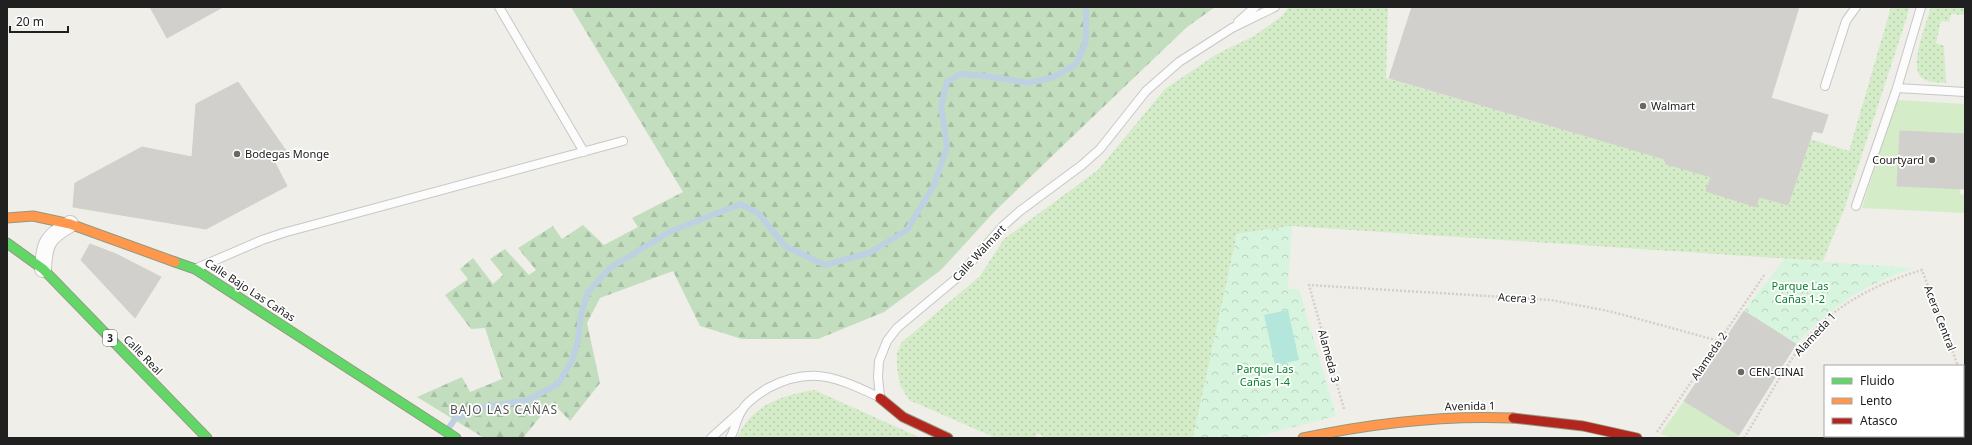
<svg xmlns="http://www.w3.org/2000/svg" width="1972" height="445" font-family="'Noto Sans',sans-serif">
<defs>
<pattern id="grass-dots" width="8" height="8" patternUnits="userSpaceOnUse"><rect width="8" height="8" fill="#d4ecc8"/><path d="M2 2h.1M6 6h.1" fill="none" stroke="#b6caac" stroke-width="1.8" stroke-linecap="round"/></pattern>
<pattern id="forest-firs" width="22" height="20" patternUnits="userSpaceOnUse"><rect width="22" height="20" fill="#c3debe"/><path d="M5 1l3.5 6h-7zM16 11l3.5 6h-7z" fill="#a7bea3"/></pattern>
<pattern id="park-crowns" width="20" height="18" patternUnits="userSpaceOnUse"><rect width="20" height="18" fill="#d7f5de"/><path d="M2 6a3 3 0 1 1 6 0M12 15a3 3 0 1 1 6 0" fill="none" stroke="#b8d2be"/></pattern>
</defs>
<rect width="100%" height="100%" fill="#efeee9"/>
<path fill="url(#grass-dots)" d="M1289,7H1388L1386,78L1664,159L1666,164L1711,177L1706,191L1756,206L1759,197L1788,205L1810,139L1849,151L1891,7H1910L1845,207L1823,261L1292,226L1237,234L1193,438H1045L1038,433L1034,438H996L909,400L900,385L897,367V353L901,343L980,276L1004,239L1098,170L1165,89L1217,54L1254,36L1282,16Z
M1931,7H1965V15L1951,14L1949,22L1941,21L1936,43L1944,46L1946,83C1939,82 1928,83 1922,78C1908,67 1927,22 1931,7Z
M814,390L921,438H737C752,405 780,396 814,390Z"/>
<path fill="url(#forest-firs)" d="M571,7H1215L1187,27L1121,90L995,211L941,270L884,312L818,339H742L700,326L673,271L600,298L587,323L600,383L570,421L552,402L523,438H484L417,397L462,377L470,392L502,379L485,328L471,329L445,295L468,279L460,269L473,258L493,284L503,275L490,259L505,249L529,275L536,270L518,248L553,226L562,239L583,225L604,245L638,227L632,218L683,192Z"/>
<path fill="url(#park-crowns)" d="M1292,226L1288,289H1299L1336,416L1252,438H1193L1237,234Z
M1784,259L1913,268C1861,286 1834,305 1796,344L1744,311Z"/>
<path fill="#d4ecc8" d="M1896,100L1965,104V134L1900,131L1897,186L1960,189V194L1965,195V213L1862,208Z
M1684,401L1739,435L1737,438H1674L1660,434Z"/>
<path fill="#b4e6dc" d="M1288,310L1299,360L1275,365L1264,315Z"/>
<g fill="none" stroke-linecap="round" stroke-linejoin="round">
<path stroke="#bdd1e2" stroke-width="6" d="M448,429L455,419L480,408L528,400L558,384L572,361L578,340L581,314L588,292L610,268L671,231L741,204L759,214L785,246L825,265L869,253L907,230L934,185L947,147L941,106L947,82L960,74L986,76L1029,83L1054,77L1076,64L1086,41V7"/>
</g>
<path fill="#d1d0cc" stroke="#d2d0ca" d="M150,7H223L167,38Z
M1412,7H1799L1771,98L1828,115L1822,133L1813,131L1788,205L1759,197L1756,207L1706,191L1711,177L1666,164L1664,159L1389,78Z
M238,82L287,152L273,159L287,186L206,229L73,207L75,183L142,147L192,157L196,104Z
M1900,131L1965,134V189L1897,186Z
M90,244L116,254L161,277L135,318L81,260Z
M1744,311L1796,344L1739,435L1684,401Z"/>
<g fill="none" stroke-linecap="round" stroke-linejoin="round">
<g stroke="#c7c7c5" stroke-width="10">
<path id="lane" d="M499,7L584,152
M1921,7L1897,88L1965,92
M1238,22L1255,7
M1825,86L1846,21L1856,7
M1856,206L1897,88
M197,268L262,240L283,233L623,141
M880,397L878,377L879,361L887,341L897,328L958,277L1003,226L1020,211L1082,165L1100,149L1146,91L1179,62L1232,28L1275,7
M711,438L741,411
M730,438C735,430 736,420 741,412C745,403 760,393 768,388C812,365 838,378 879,397"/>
</g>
<g stroke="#c7c7c5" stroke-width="18">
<path id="street" d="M43,269C44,244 47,237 70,224"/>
</g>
<g stroke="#929980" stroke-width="11">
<path id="fast" d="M7,243L43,269L207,438
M175,262L195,269L456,438"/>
</g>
<g stroke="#929980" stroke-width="11">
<path id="slow" d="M7,218L33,216L70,224L175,262
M1303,438C1373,423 1441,415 1513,418"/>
</g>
<g stroke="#929980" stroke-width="11">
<path id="jam" d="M880,398L903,417L948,438
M1513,418L1583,426L1637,438"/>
</g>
<path stroke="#d8cdc8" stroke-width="2.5" stroke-dasharray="2 2" stroke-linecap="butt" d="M1963,374L1965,373
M1963,378L1965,382
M1344,409L1309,285L1551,300L1613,312L1719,341
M1657,432L1765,274
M1744,438C1762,409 1778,378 1798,350C1827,308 1875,284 1922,270L1958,366
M1886,438L1888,436"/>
<use href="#lane" stroke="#fdfcfc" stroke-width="8"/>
<use href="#street" stroke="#fdfcfc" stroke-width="16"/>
<use href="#fast" stroke="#63d668" stroke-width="9"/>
<use href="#slow" stroke="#ff974d" stroke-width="9"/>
<use href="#jam" stroke="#b3261e" stroke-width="9"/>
</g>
<g fill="#686866" stroke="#fff" stroke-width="1.5">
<circle cx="1643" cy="106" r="4"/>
<circle cx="237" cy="154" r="4"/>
<circle cx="1932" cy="160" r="4"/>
<circle cx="1741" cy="372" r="4"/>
</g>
<g text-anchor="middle" stroke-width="3.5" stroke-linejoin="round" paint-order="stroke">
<rect fill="#fff" stroke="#636363" stroke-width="1" x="103" y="330" width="14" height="16" rx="3"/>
<g font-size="10" font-weight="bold" fill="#202020">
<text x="110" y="342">3</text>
</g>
<g font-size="11" fill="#202020" stroke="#fff" text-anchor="start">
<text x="1651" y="110">Walmart</text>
<text x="245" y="158">Bodegas Monge</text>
<text x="1924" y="164" text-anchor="end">Courtyard</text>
<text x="1749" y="376">CEN-CINAI</text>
</g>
<g font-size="11" fill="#202020" stroke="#fff">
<text transform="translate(979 253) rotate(-47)" y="4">Calle Walmart</text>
<text transform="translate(250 290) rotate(33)" y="4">Calle Bajo Las Cañas</text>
<text transform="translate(1517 298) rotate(4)" y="4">Acera 3</text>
<text transform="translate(1940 318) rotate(69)" y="4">Acera Central</text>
<text transform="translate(1815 334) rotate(-47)" y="4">Alameda 1</text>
<text transform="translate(143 355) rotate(46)" y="4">Calle Real</text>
<text transform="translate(1329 356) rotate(75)" y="4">Alameda 3</text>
<text transform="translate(1709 356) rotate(-56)" y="4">Alameda 2</text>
<text transform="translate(1470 406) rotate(-1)" y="4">Avenida 1</text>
</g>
<g font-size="11" fill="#0b8230" stroke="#fff">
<text x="1800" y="290">Parque Las<tspan x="1800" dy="13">Cañas 1-2</tspan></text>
<text x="1265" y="373">Parque Las<tspan x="1265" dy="13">Cañas 1-4</tspan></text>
</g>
<g font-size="12" letter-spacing="1" fill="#535353" stroke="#fff">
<text x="504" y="414">BAJO LAS CAÑAS</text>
</g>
</g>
<rect width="1972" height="445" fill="none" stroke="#202020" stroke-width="16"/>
<rect x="1824" y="365" width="140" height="72" fill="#ffffff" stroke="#a6a6a6"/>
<rect x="1832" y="378" width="20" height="6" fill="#63d668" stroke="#a6a6a6"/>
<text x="1860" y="385" font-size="12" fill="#202020">Fluido</text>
<rect x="1832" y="398" width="20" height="6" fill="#ff974d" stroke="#a6a6a6"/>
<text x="1860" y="405" font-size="12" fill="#202020">Lento</text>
<rect x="1832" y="418" width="20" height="6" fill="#b3261e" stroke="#a6a6a6"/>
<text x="1860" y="425" font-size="12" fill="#202020">Atasco</text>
<path d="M10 26v6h58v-6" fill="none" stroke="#202020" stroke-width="2"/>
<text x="16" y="26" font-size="12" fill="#202020" stroke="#ffffff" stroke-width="3" paint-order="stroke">20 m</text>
</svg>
